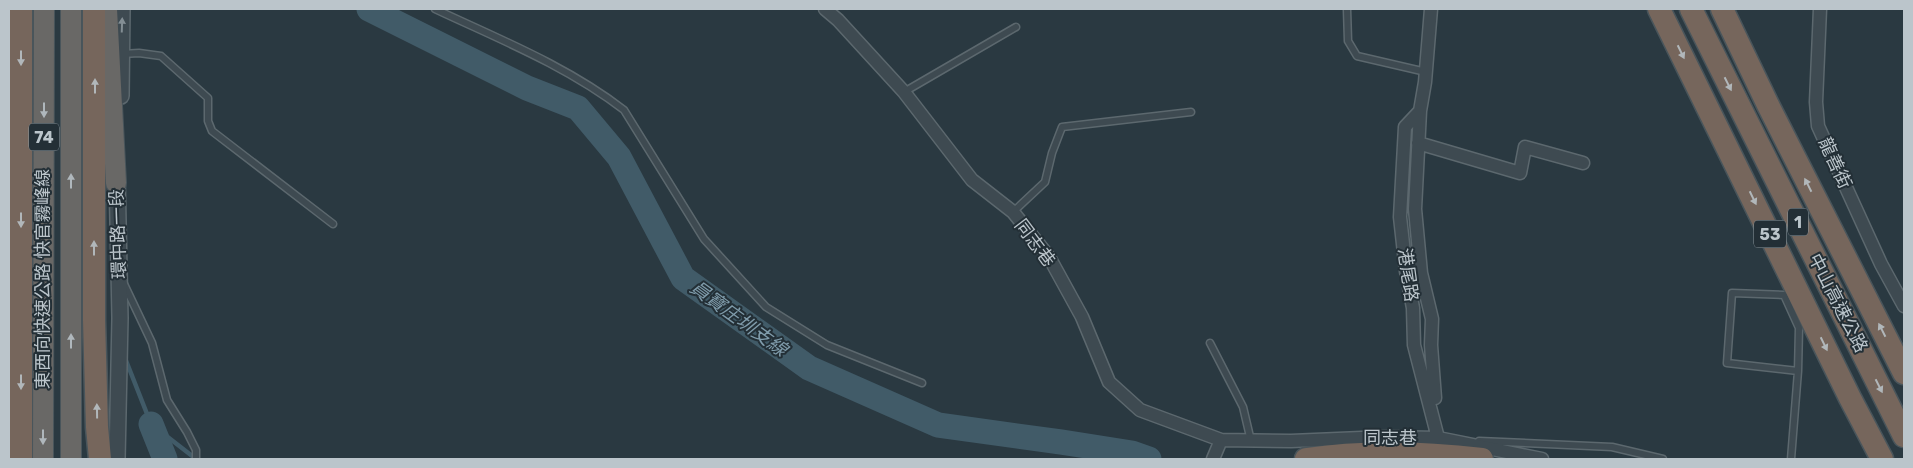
<svg xmlns="http://www.w3.org/2000/svg" width="1913" height="468" font-family="Rubik,'Noto Sans TC',sans-serif">
<rect width="100%" height="100%" fill="#2a3941"/>
<g fill="none" stroke-linecap="round" stroke-linejoin="round">
<path stroke="#415b68" stroke-width="4.5" d="M125,358L151,424L196,459"/>
<path stroke="#415b68" stroke-width="25" d="M369,9L527,88L578,108L619,157L683,278L809,368L938,425L1061,442L1132,453L1149,459
M151,424L165,459"/>
<g stroke="#5c686e" stroke-width="9">
<path id="service" d="M435,9C499,39 567,66 624,110L704,239L766,307L827,345L922,383
M1347,9L1348,41L1357,56L1426,72
M122,54L139,53L161,56L208,98V121L212,131L333,224
M904,92L1016,27
M1013,212L1045,182L1052,153L1062,127L1191,112
M124,284L152,343L167,400L187,432L196,450V459
M1210,343L1243,407L1251,441
M1479,441L1612,447L1663,459
M1791,459L1798,371L1799,328L1784,295L1732,293L1727,363L1798,371"/>
</g>
<g stroke="#5c686e" stroke-width="15">
<path id="minor" d="M825,9L838,20L904,92L972,180L1013,212L1049,257L1082,317L1109,382L1140,410L1221,440L1291,441L1385,437L1438,438L1542,459
M1431,9L1425,82L1420,111L1405,127L1400,217L1406,271L1413,308L1414,345L1438,438
M1820,9L1816,102L1818,126L1881,264L1904,306
M1420,111L1415,209L1421,273L1432,319L1431,345L1435,398
M1418,143L1520,173L1525,147L1583,163
M1213,459L1221,440"/>
</g>
<g stroke="#5c686e" stroke-width="18">
<path id="tertiary" d="M121,96L122,9
M117,173L120,318L117,459"/>
</g>
<g stroke="#49555b" stroke-width="22">
<path id="trunk" d="M107,9L116,183
M43,459L44,9
M71,459V9"/>
</g>
<g stroke="#49555b" stroke-width="25">
<path id="motorway" d="M21,9V459
M94,9V320L97,427L100,459
M1659,9L1850,398L1882,459
M1691,9L1904,436
M1722,9L1768,105L1904,373
M1306,459C1365,450 1423,452 1482,459"/>
</g>
<use href="#service" stroke="#3e4a51" stroke-width="6"/>
<use href="#minor" stroke="#3e4a51" stroke-width="12"/>
<use href="#tertiary" stroke="#3e4a51" stroke-width="15"/>
<use href="#trunk" stroke="#696866" stroke-width="20"/>
<use href="#motorway" stroke="#76665c" stroke-width="22"/>
</g>
<defs><path id="oneway-solid" d="M-6-.8H1V-3.2L6.5 0L1 3.2V.8H-6Z" transform="scale(1.25)"/></defs>
<use fill="#838e94" href="#oneway-solid" transform="translate(122 25) rotate(-88)"/>
<g fill="#b1b7ba">
<use href="#oneway-solid" transform="translate(1681 52) rotate(64)"/>
<use href="#oneway-solid" transform="translate(21 58) rotate(90)"/>
<use href="#oneway-solid" transform="translate(1728 84) rotate(63)"/>
<use href="#oneway-solid" transform="translate(95 86) rotate(-90)"/>
<use href="#oneway-solid" transform="translate(1808 185) rotate(-117)"/>
<use href="#oneway-solid" transform="translate(1753 198) rotate(64)"/>
<use href="#oneway-solid" transform="translate(21 220) rotate(90)"/>
<use href="#oneway-solid" transform="translate(94 248) rotate(-90)"/>
<use href="#oneway-solid" transform="translate(1882 330) rotate(-117)"/>
<use href="#oneway-solid" transform="translate(1824 344) rotate(64)"/>
<use href="#oneway-solid" transform="translate(21 382) rotate(90)"/>
<use href="#oneway-solid" transform="translate(1879 386) rotate(63)"/>
<use href="#oneway-solid" transform="translate(97 411) rotate(-91)"/>
</g>
<g fill="#afb7bc">
<use href="#oneway-solid" transform="translate(44 110) rotate(90)"/>
<use href="#oneway-solid" transform="translate(71 181) rotate(-90)"/>
<use href="#oneway-solid" transform="translate(71 341) rotate(-90)"/>
<use href="#oneway-solid" transform="translate(43 437) rotate(90)"/>
</g>
<g text-anchor="middle" stroke-width="4" stroke-linejoin="round" paint-order="stroke">
<g fill="#232f36" stroke="#8d989e" stroke-width="1">
<rect x="29" y="123.5" width="30" height="27" rx="4"/>
<rect x="1788" y="208.5" width="20" height="27" rx="4"/>
<rect x="1754" y="220.5" width="32" height="27" rx="4"/>
</g>
<g font-size="16" font-weight="bold" fill="#bbc5cb">
<text x="44" y="143">74</text>
<text x="1798" y="228">1</text>
<text x="1770" y="240">53</text>
</g>
<g font-size="18" fill="#bbc5cb" stroke="#232f36">
<text transform="translate(1835 163) rotate(65)" y="6">龍善街</text>
<text transform="translate(118 234) rotate(-92)" y="6">環中路一段</text>
<text transform="translate(1035 243) rotate(53)" y="6">同志巷</text>
<text transform="translate(1408 275) rotate(82)" y="6">港尾路</text>
<text transform="translate(43 279) rotate(-90)" y="6">東西向快速公路 快官霧峰線</text>
<text transform="translate(1838 303) rotate(63)" y="6">中山高速公路</text>
<text x="1390" y="444">同志巷</text>
</g>
<g font-size="19" font-style="italic" fill="#7f9baa" stroke="#232f36">
<text transform="translate(739 318) rotate(36)" y="7">員寶庄圳支線</text>
</g>
</g>
<rect width="1913" height="468" fill="none" stroke="#bbc5cb" stroke-width="20"/>
</svg>
